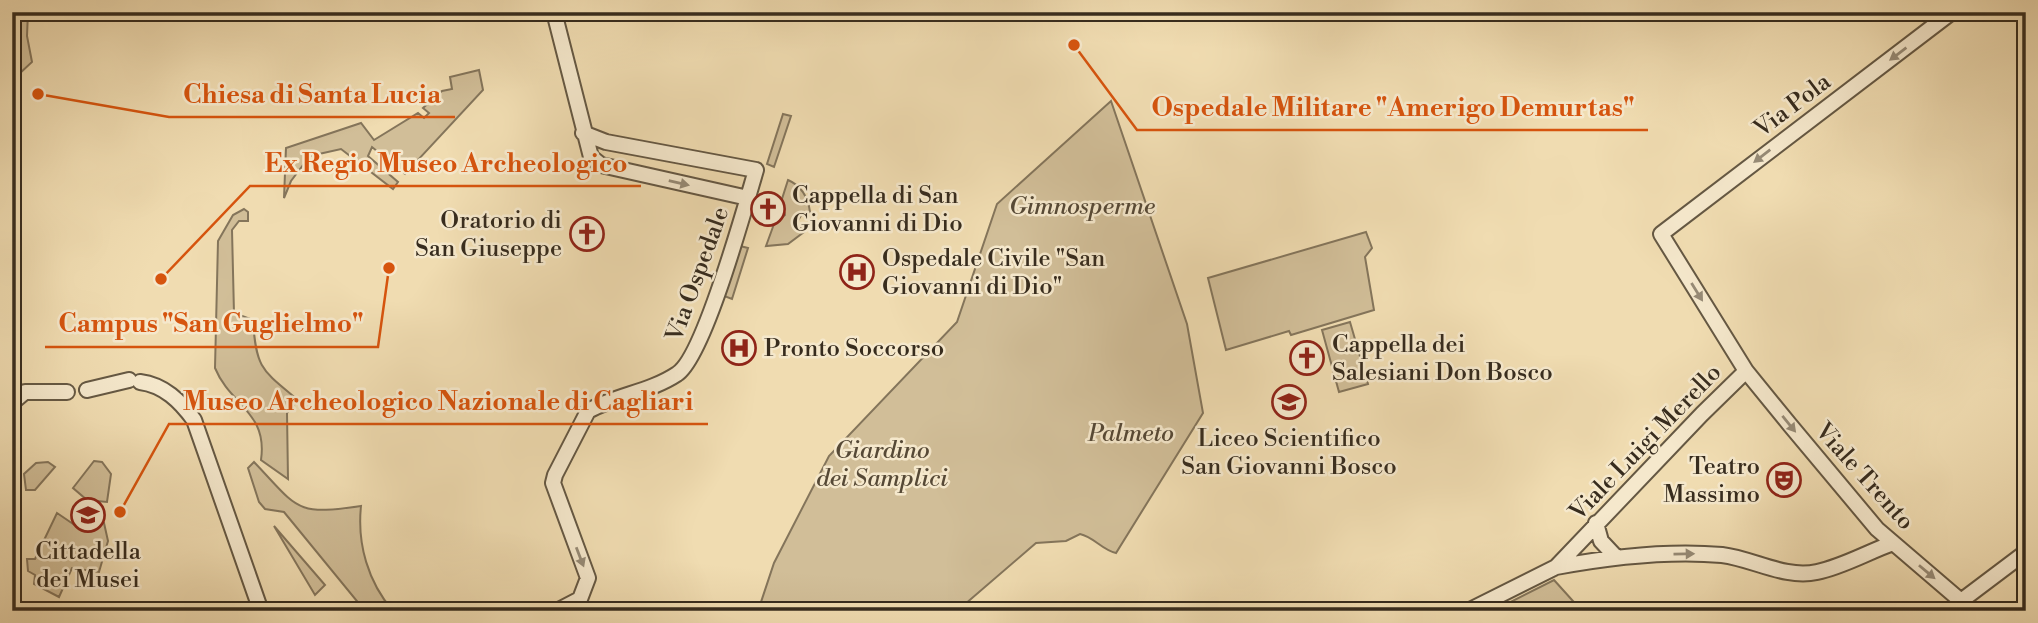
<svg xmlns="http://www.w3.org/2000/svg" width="2038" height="623" font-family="'Libre Bodoni',serif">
<rect width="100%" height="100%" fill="#f0dcb1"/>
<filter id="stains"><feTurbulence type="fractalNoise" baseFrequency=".00286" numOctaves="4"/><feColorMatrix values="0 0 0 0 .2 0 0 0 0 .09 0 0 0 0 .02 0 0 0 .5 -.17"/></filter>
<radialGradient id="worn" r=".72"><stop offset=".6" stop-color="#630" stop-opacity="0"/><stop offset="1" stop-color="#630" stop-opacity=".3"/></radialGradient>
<path fill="#d1be98" stroke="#84755b" stroke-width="2" d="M12,12H28L27,36L32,62L19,74L12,76Z
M479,70L483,90L405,174L372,147L368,156L398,182L393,189L341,149L310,156L291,181L284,198L286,148L361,123L374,140L418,113L424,118L429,113L423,108L442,91L452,89L450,77Z
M1111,101L1187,324L1203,413L1116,553C1102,550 1094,537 1080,534L1066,541L1036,543L957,611H758L774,563L829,456L957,322L997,204Z
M783,114L791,116L774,167L767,164Z
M788,180C802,186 808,197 810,212L802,214L797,222L804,232L788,244L766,246L774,224L785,215L781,202Z
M244,209L248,212V221H239L232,230L234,313L253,320C256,369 262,370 298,400L287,413L288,479L261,460C268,412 230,405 215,368L218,241L233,215Z
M1366,232L1372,248L1365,257L1374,310L1291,335L1289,331L1226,350L1208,278Z
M740,246L748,248L732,299L724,296Z
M12,318H21L20,360H12Z
M1350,322L1368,384L1339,392L1322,330Z
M94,461L102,462L111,474L107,502L87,500L73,488Z
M48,462L55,467L35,490H26L24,474L36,463Z
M254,462C298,508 294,516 361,506C357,544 368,582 393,611H365L284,512L265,509L259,502L248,468Z
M57,513L82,530L91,522L104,523L108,541L99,572L72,568L59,597L34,584L35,575L28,571L27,559H35Z
M274,526L325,585L315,595Z
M1554,580L1582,611H1492H1493Z"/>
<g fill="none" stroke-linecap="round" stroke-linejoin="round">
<g stroke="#655843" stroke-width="18">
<path id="tertiary" d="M554,12L591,157L601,165L748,198
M1952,12L1661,234L1746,371L1790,425L1877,529L1961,601L2026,552
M140,382C164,385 180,401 194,420L261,611
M87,390L129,380
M12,403L25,392H67
M1596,523L1601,541L1616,557
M1556,567C1610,557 1666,550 1722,555C1754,559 1785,579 1817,572C1842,567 1868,552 1893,543
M557,611L580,599L588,578L553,483L555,475L588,411C616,395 650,392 677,374C704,357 745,207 756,170L606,142L583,133
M1468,611L1556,567L1702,414L1746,371"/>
</g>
<use href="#tertiary" stroke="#f5e8cc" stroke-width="14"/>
</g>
<defs><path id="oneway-solid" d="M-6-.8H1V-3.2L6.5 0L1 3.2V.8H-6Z" transform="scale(1.75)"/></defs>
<g fill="#968a75">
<use href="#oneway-solid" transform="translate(1898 54) rotate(143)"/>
<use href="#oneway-solid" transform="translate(1762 156) rotate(142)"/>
<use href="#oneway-solid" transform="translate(679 183) rotate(13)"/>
<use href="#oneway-solid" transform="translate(1697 292) rotate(58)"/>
<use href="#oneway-solid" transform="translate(1789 424) rotate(51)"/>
<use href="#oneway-solid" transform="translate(1684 554) rotate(-1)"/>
<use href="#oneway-solid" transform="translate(580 557) rotate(69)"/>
<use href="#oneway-solid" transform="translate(1927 572) rotate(40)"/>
</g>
<defs>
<g id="church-ring" transform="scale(1.75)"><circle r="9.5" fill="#f5e8cc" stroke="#8f2418" stroke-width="1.5"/><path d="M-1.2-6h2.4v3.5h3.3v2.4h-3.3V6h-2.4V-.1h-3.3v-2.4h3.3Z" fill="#8f2418"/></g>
<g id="hospital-ring" transform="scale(1.75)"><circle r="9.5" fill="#f5e8cc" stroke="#8f2418" stroke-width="1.5"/><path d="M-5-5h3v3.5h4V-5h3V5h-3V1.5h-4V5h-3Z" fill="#8f2418"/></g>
<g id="school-ring" transform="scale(1.75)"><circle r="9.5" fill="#f5e8cc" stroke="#8f2418" stroke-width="1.5"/><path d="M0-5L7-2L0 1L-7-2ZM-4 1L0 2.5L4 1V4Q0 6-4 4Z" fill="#8f2418"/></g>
<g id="theatre-ring" transform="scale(1.75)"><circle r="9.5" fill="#f5e8cc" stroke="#8f2418" stroke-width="1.5"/><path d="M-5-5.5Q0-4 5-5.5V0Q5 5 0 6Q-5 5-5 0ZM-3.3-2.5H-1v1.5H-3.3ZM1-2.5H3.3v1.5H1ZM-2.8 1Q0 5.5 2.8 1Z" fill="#8f2418"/></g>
<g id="university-ring" transform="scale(1.75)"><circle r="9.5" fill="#f5e8cc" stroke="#8f2418" stroke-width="1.5"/><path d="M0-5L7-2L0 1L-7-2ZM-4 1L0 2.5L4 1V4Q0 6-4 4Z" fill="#8f2418"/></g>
</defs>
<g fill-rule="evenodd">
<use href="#church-ring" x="768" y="209"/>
<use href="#church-ring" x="587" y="234"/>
<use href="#hospital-ring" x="857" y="272"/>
<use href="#hospital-ring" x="739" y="348"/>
<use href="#church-ring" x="1307" y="358"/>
<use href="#school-ring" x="1289" y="402"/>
<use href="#theatre-ring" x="1784" y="480"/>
<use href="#university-ring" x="88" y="515"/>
</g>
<g text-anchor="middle" stroke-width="5" stroke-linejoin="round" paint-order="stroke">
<g font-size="24" fill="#372c1e" stroke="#f5e8cc">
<text transform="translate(1792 105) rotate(-37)" y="8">Via Pola</text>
<text transform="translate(697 274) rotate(-70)" y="8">Via Ospedale</text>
<text transform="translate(1645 442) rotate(-46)" y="8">Viale Luigi Merello</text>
<text transform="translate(1865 476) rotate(48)" y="8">Viale Trento</text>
</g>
<g font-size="24" fill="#372c1e" stroke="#f5e8cc" text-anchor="start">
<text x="792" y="203">Cappella di San<tspan x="792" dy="28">Giovanni di Dio</tspan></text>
<text x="562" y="228" text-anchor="end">Oratorio di<tspan x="562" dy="28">San Giuseppe</tspan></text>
<text x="882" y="266">Ospedale Civile "San<tspan x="882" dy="28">Giovanni di Dio"</tspan></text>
<text x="1332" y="352">Cappella dei<tspan x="1332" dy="28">Salesiani Don Bosco</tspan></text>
<text x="764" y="356">Pronto Soccorso</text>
<text x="1289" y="446" text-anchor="middle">Liceo Scientifico<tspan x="1289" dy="28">San Giovanni Bosco</tspan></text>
<text x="1760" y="474" text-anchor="end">Teatro<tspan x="1760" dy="28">Massimo</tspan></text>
<text x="88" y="559" text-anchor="middle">Cittadella<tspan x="88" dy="28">dei Musei</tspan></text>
</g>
<g font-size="24" font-style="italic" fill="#564936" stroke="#f5e8cc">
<text x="1082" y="214">Gimnosperme</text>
<text x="1131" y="441">Palmeto</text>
<text x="882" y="458">Giardino<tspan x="882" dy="28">dei Samplici</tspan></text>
</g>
</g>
<path fill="none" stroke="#d6540e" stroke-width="2.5" d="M38 94L169 117H455M1074 45L1137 130H1648M161 279L250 186H641M389 268L378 347H45M120 512L169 424H708"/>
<g fill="#d6540e" stroke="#f5e8cc" stroke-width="2.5">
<circle cx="38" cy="94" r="7"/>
<circle cx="1074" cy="45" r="7"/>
<circle cx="161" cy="279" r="7"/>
<circle cx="389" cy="268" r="7"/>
<circle cx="120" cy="512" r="7"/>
</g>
<g font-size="26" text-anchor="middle" font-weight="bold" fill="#d6540e" stroke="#f5e8cc" stroke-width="5" stroke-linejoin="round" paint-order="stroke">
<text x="312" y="103">Chiesa di Santa Lucia</text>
<text x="1393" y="116">Ospedale Militare "Amerigo Demurtas"</text>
<text x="446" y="172">Ex Regio Museo Archeologico</text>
<text x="211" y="332">Campus "San Guglielmo"</text>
<text x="438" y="410">Museo Archeologico Nazionale di Cagliari</text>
</g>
<rect width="2038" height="623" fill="none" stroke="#f0dcb1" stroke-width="42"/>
<rect x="14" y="14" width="2010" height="595" fill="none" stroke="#372c1e" stroke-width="3.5"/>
<rect x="21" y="21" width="1996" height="581" fill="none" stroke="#372c1e" stroke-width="2"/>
<rect width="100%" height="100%" filter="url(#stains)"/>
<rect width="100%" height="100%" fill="url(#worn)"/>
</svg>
